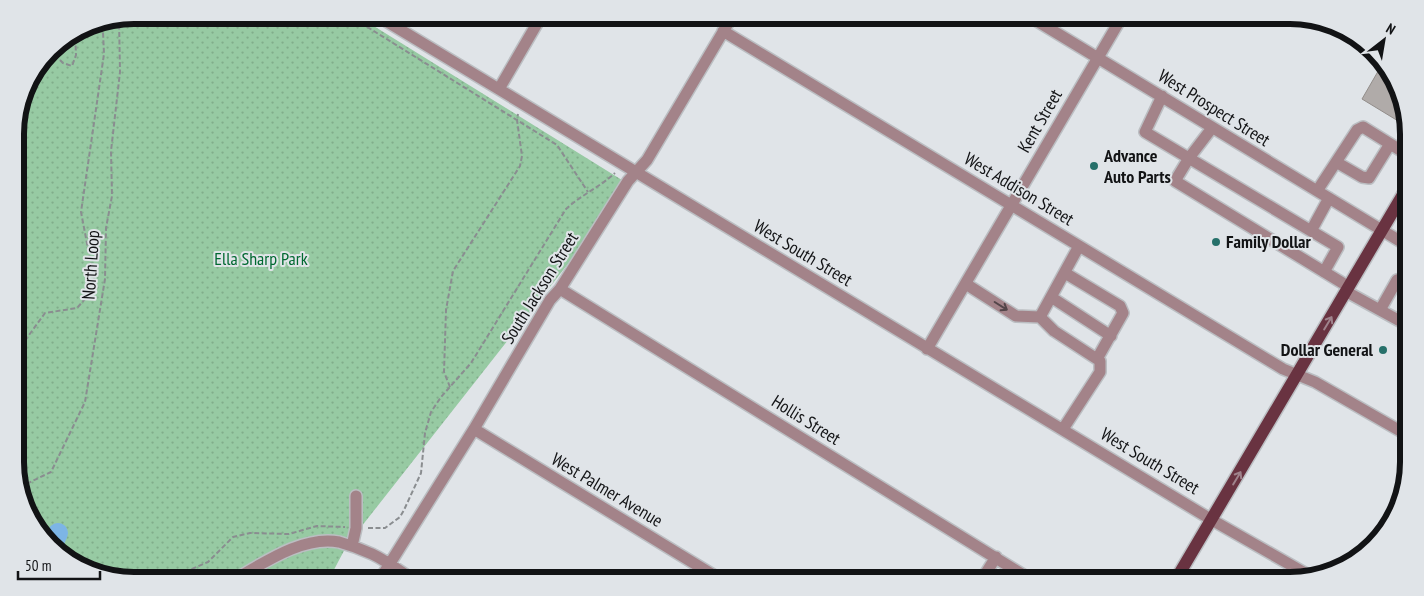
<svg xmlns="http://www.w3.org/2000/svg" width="1424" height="596" font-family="'PT Sans Narrow',sans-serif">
<defs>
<pattern id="park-dots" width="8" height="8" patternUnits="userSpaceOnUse" patternTransform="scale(1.25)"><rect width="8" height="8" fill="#97caa3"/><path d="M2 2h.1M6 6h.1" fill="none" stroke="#81ad8b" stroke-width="1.8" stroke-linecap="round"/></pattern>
</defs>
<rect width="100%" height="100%" fill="#e0e4e8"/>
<path fill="url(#park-dots)" d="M133,15H356L630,185L365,522L346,547L328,581H133L88,572L40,535L16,478L15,125L27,81L55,45L88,24Z"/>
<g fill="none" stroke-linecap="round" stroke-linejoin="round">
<path stroke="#7db5e6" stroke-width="20" d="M53,545L58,533"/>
</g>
<path fill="#b0aba9" stroke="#928d8a" d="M1384,61L1408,118V127L1362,99Z"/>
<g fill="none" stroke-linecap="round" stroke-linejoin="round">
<g stroke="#bbbec2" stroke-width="14">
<path id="minor" d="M376,15L1212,520L1310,576
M1027,15L1408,246
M723,31L1283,369L1315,382L1409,436
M499,89L542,15
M1162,96L1145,132L1338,247L1324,272
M1212,128L1189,158L1175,181L1349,287
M1336,162L1362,177L1369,178L1390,144
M1317,191L1357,130L1363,127L1408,155
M1311,231L1329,198
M1065,273L1120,306L1123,313L1097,359
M966,284L1016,316L1040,317L1054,331L1100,361V372L1063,429
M560,289L1033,581
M1347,292L1409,326
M1051,297L1111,336
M1380,310L1397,280L1403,279L1408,282
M1040,317L1079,246
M927,349L1123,15
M474,429L723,581
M352,546L356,528V496
M232,581C262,564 303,535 339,542C350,545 361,549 372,554C387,561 401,572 415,581
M379,581L474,429L550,300L560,289L628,181L647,160L733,15
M981,581L996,557"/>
</g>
<g stroke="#bbbec2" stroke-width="15">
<path id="major" d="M1175,581L1408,186"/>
</g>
<path stroke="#8a8d90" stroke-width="2" stroke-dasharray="5 2.5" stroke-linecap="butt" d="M348,15L557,145L588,192
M47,55H55L63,63L72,66L76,55L75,32
M16,122L30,78
M16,353L45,313L77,308L85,299L94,280L81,212L104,54L103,32L86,25
M450,387L444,372L446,310L453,271L520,166L522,156L517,120L518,114
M20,487L51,472L85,402L105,279L106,228L112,196L111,151L120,72L119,18
M368,528H385L400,517L404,510L421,473L425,433L431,412L441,397L471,363L566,209C581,195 600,187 615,173
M164,581L208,562L233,537L250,533L289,534L317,526L345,527"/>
<use href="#minor" stroke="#a38389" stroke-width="11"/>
<use href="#major" stroke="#693341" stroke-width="12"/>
</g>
<defs><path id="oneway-shaft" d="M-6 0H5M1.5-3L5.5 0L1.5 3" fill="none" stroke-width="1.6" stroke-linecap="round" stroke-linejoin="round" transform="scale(1.25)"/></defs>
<use stroke="#534549" href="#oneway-shaft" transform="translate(1001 306) rotate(32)"/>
<g stroke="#9f838c">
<use href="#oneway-shaft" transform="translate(1328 323) rotate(-59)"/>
<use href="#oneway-shaft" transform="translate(1237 478) rotate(-59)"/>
</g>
<g fill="#26706a" stroke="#e0e4e8" stroke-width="2">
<circle cx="1094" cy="166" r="5"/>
<circle cx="1216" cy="242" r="5"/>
<circle cx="1383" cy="350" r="5"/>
</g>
<g text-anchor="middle" stroke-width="4" stroke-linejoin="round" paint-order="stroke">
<g font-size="18" fill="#121315" stroke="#e0e4e8">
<text transform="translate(1214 108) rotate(32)" y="6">West Prospect Street</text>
<text transform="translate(1040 121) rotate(-60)" y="6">Kent Street</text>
<text transform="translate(1019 189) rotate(31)" y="6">West Addison Street</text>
<text transform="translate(803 253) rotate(31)" y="6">West South Street</text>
<text transform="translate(91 265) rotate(-86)" y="6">North Loop</text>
<text transform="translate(540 288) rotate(-58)" y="6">South Jackson Street</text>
<text transform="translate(806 420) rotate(32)" y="6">Hollis Street</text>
<text transform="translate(1150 461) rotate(31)" y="6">West South Street</text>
<text transform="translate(607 490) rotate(31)" y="6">West Palmer Avenue</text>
</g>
<g font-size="18" font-weight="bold" fill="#121315" stroke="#e0e4e8" text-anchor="start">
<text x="1104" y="162">Advance<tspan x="1104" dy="21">Auto Parts</tspan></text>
<text x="1226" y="248">Family Dollar</text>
<text x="1373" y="356" text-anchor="end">Dollar General</text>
</g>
<g font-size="18" fill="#006931" stroke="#e0e4e8">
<text x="261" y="265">Ella Sharp Park</text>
</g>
</g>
<path d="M0 0H1424V596H0ZM134 24H1290A110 110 0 0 1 1400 134V462A110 110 0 0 1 1290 572H134A110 110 0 0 1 24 462V134A110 110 0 0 1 134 24Z" fill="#e0e4e8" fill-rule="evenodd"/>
<path fill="none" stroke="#121315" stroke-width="6" d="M134 24H1290A110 110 0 0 1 1400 134V462A110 110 0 0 1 1290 572H134A110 110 0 0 1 24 462V134A110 110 0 0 1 134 24Z"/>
<g transform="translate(1384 40) rotate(31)" stroke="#e0e4e8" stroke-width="4" paint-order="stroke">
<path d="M0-4L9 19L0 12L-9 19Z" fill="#121315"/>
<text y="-8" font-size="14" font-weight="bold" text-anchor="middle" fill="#121315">N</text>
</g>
<path d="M18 571v8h82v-8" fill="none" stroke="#121315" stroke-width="2.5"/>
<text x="25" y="571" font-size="15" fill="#121315" stroke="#e0e4e8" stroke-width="4" paint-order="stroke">50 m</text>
</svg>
